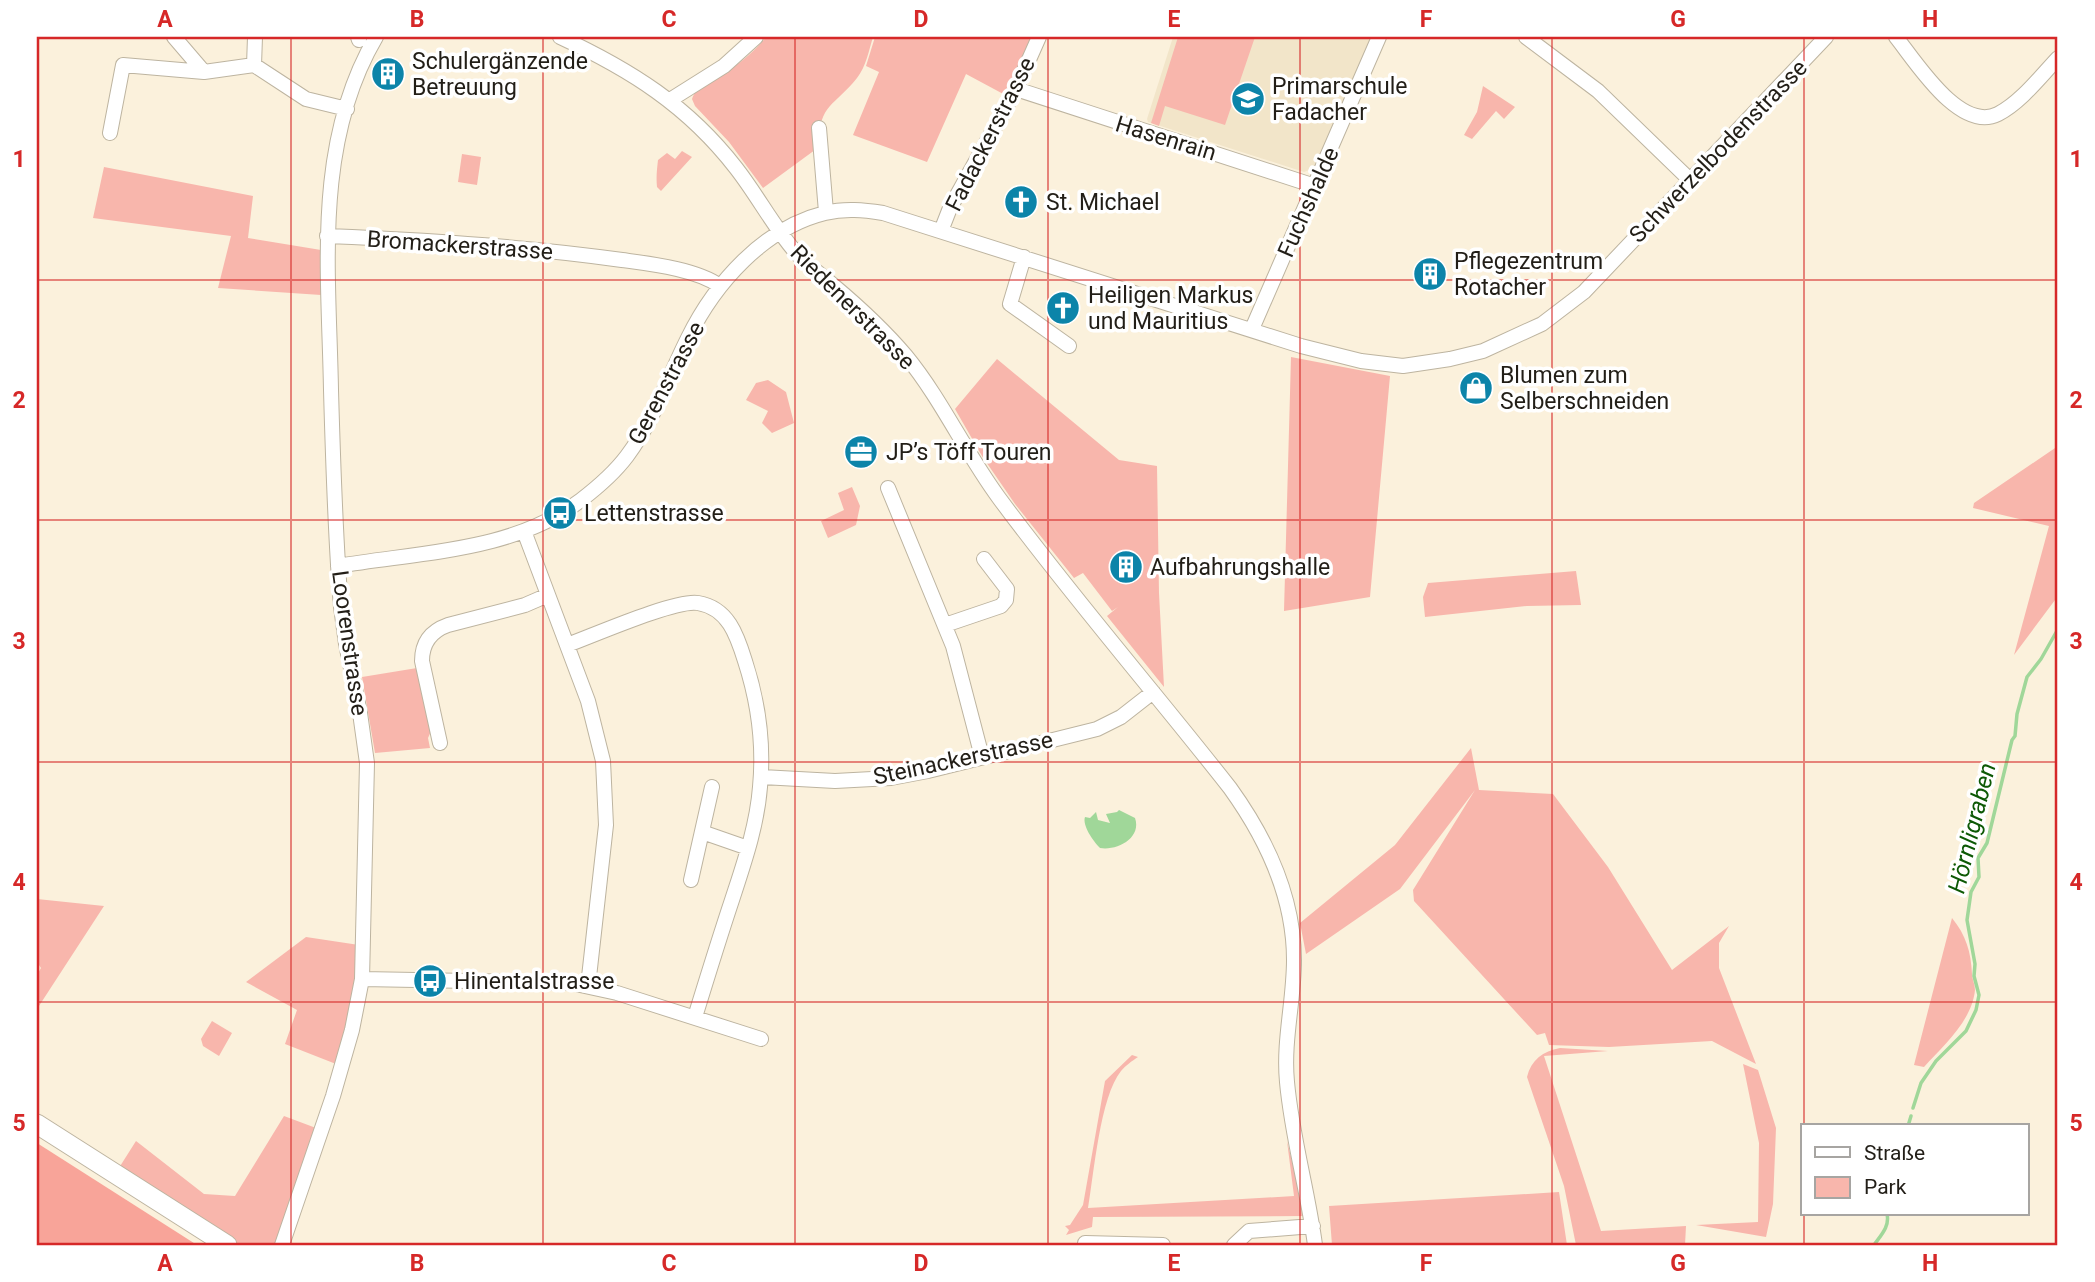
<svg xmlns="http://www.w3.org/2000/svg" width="2095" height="1282" font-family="Roboto,sans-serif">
<rect width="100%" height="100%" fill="#fbf1dc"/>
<path fill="#f2e5c9" d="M1173,37H1371L1314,168L1304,172L1148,122L1147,119Z"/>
<path fill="#f8b6ac" d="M766,37H873C869,50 866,67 857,78C834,107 818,104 819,147L763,188L729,142L695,106L692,99C697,84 719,76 732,68C744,60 757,49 766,37Z
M875,37H1034L1007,96L966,74L927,162L853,135L879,72L866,66Z
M1178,37H1255L1225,125L1165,106L1159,126L1151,123Z
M1483,86L1515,107L1504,119L1496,111L1472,139L1464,135L1477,112Z
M682,151L692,157L661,191L657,187C656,177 657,169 658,160L667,153L675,159Z
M462,154L481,157L477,185L458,182Z
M104,167L253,196L248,238L321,250V295L218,288L231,236L93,218Z
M1291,357L1390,376L1370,597L1284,611Z
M997,359L1119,460L1157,466L1159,593L1164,687L1107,616L1118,607L1112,611L1083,573L1074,578L1015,504L982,456L955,409Z
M768,380L786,392L794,423L772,433L762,423L768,411L746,400L756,383Z
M2058,446V596L2014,655L2049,526L1973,508L1974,503Z
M852,487L860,506L856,525L828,538L821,521L844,510L838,493Z
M1576,571L1581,605L1527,606L1425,617L1423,597L1428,583Z
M417,668L432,729L428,738L430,748L375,753L362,677Z
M1471,748L1479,790L1553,794L1608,867L1672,970L1729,926L1719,943V968L1756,1064L1712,1041L1609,1047L1549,1045L1545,1033L1537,1035L1414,901L1413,890L1475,790L1400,889L1306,954L1300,923L1395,845Z
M37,899L104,906L37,1009V975L41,968L37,962Z
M1952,918C1966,935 1971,952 1972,974C1972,979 1975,984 1975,990C1972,1021 1943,1046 1924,1067L1914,1065Z
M306,937L359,945C356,986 349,1024 336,1064L285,1044L297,1010L246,982Z
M212,1021L232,1033L219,1056L203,1046L201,1039Z
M1560,1048L1608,1051L1544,1056L1601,1231L1686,1226L1685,1245H1576L1564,1186L1527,1077C1531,1060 1543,1051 1560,1048Z
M1132,1055L1138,1057C1132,1061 1125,1066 1121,1071C1100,1097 1094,1173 1088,1208L1294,1196L1287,1141L1306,1216L1093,1217L1092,1227L1066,1235L1069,1230L1065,1226L1070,1225L1083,1205L1105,1081Z
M1743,1064L1758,1070L1776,1128L1773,1204L1766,1237L1696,1225L1758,1222L1759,1143Z
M284,1116L316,1128L276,1245H239L117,1171L136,1141L204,1194L235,1196Z
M1559,1192L1567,1245H1332L1329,1206Z"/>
<path fill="#f8a499" d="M37,1143L197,1245H37Z"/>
<path fill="#a0d799" d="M1119,810L1135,818C1142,838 1117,851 1100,848C1093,841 1082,825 1085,817L1090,818L1096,812L1098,820L1110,823L1106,814L1117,812Z"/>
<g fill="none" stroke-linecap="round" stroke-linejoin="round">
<path stroke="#a0d799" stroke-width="3.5" d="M1913,1108L1921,1083L1936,1061L1966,1031L1976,1010L1979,995L1974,976L1975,964L1967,920L1971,892L1979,877L1978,858L1987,843L2012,740L2015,736L2017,714L2027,677L2041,659L2058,629
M1908,1126L1911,1116
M1874,1245C1880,1236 1890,1227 1887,1214"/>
<g stroke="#bdb4a0" stroke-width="16">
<path id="minor" d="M174,37L204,72L254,65L306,99L347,109
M358,37L359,40
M560,37C631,70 688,106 736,168C758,196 774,228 798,255C808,266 822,275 834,286C859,307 884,330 906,356C942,400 965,452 999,498C1072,597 1154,691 1230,788C1266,838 1294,897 1294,960C1294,1001 1283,1041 1287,1082C1292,1138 1308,1191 1315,1245
M1526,37L1598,91L1690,180
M1896,37C1916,62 1960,133 1998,114C2021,102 2040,77 2058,58
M254,65L255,37
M1016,89L1315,186
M670,100L724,66L756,37
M819,128L826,212
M110,133L123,65L204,72
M941,231L950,208L1016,89L1039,37
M327,236C426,240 524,246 622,260C651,264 696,269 720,286
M1024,257L1010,304L1069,346
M1252,329L1379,37
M888,488L953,646L982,757
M524,531L588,701L603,761L606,825L588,986
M338,566C419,552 513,552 581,500C598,487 615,472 627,456C654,420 668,378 688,338C715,283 764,228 825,213C845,208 864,210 883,213L1301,346L1361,361L1403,366L1450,359L1483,351L1542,324L1584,292L1826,37
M945,625L1001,606L1006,600L1007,589L984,559
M567,645C592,636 676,599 698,603C728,608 737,635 745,661C758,701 764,745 760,787C757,826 744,863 732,900C719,939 707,978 695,1017
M440,743L422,661C422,643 431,631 448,625L525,605L548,595
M761,777L835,781L891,778L928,771L1097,729L1121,717L1153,692
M702,832L748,848
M691,880L712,787
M362,979L571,983L617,993L761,1039
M1085,1243L1163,1245
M282,1245L333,1096L352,1030L362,979L367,763L360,713L346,644L341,607C335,535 333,462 331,390C329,272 313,144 376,37
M1234,1245L1249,1231L1313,1226"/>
</g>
<g stroke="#bdb4a0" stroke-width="21">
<path id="major" d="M37,1124L227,1245"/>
</g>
<use href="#minor" stroke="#fff" stroke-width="14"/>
<use href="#major" stroke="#fff" stroke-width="19"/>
</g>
<path fill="none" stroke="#d62828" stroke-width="2" stroke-opacity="0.55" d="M291,37V1245M543,37V1245M795,37V1245M1048,37V1245M1300,37V1245M1552,37V1245M1804,37V1126M37,280H2058M37,520H2058M37,762H2058M37,1002H2058M1804,1214V1245"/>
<defs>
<g id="building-disc" transform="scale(1.75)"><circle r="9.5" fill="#0c84a9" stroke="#fff"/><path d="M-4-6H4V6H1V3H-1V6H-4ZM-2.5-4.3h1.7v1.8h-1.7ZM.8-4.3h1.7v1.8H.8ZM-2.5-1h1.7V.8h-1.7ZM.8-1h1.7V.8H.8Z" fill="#fff"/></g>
<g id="school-disc" transform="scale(1.75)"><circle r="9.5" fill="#0c84a9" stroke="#fff"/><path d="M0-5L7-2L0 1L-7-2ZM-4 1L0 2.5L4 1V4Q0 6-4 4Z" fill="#fff"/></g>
<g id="church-disc" transform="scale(1.75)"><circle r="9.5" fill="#0c84a9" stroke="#fff"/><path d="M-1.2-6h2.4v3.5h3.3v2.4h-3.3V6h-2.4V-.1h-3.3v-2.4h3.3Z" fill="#fff"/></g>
<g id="shop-disc" transform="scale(1.75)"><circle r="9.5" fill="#0c84a9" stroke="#fff"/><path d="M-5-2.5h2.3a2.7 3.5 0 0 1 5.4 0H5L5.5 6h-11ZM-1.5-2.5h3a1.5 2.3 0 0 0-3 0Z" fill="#fff"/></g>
<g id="office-disc" transform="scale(1.75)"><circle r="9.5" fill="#0c84a9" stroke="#fff"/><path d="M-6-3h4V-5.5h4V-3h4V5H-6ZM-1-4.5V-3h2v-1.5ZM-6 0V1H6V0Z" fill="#fff"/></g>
<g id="bus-disc" transform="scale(1.75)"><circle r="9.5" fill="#0c84a9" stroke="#fff"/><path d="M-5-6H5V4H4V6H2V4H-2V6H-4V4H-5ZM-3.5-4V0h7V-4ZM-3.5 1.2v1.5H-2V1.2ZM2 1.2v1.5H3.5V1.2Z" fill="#fff"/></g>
</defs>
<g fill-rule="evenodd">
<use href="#building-disc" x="388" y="74"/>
<use href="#school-disc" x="1248" y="99"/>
<use href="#church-disc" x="1021" y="202"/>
<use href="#building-disc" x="1430" y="274"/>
<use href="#church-disc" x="1063" y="308"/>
<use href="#shop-disc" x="1476" y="388"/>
<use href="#office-disc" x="861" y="452"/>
<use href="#bus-disc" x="560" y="513"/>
<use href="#building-disc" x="1126" y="567"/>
<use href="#bus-disc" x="430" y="981"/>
</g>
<g text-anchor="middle" stroke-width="7" stroke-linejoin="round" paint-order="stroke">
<g font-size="23" fill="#221e17" stroke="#fff" text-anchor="start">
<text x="412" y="69">Schulergänzende<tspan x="412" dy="26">Betreuung</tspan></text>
<text x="1272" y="94">Primarschule<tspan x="1272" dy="26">Fadacher</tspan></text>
<text x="1046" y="210">St. Michael</text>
<text x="1454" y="269">Pflegezentrum<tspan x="1454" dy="26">Rotacher</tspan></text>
<text x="1088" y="303">Heiligen Markus<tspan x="1088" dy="26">und Mauritius</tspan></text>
<text x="1500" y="383">Blumen zum<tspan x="1500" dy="26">Selberschneiden</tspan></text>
<text x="886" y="460">JP’s Töff Touren</text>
<text x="584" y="521">Lettenstrasse</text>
<text x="1150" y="575">Aufbahrungshalle</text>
<text x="454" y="989">Hinentalstrasse</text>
</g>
<g font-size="23" fill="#221e17" stroke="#fff">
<text transform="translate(990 134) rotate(-63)" y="8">Fadackerstrasse</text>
<text transform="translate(1166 138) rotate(17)" y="8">Hasenrain</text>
<text transform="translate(1718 151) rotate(-46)" y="8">Schwerzelbodenstrasse</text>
<text transform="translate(1308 202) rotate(-66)" y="8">Fuchshalde</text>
<text transform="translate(460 245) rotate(4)" y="8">Bromackerstrasse</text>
<text transform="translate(853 307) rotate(45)" y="8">Riedenerstrasse</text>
<text transform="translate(666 383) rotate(-62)" y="8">Gerenstrasse</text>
<text transform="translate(350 643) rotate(82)" y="8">Loorenstrasse</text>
<text transform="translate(963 758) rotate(-12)" y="8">Steinackerstrasse</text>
</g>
<g font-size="24" font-style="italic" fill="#0d5905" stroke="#fff">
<text transform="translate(1972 828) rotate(-76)" y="8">Hörnligraben</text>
</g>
</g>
<rect width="2095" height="1282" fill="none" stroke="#ffffff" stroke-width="77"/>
<rect x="1801" y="1124" width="228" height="91" fill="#ffffff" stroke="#a7a5a2" stroke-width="2"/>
<rect x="1815" y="1147" width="35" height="10" fill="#ffffff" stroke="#a7a5a2" stroke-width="2"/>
<text x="1864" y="1160" font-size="21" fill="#221e17">Straße</text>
<rect x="1815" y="1177" width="35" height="21" fill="#f8b6ac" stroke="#a7a5a2" stroke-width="2"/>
<text x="1864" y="1194" font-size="21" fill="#221e17">Park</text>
<rect x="38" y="38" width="2018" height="1206" fill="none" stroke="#d62828" stroke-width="2.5"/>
<g font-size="23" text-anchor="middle" font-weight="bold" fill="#d62828">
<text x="165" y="27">A</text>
<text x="417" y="27">B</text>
<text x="669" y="27">C</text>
<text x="921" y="27">D</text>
<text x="1174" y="27">E</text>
<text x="1426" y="27">F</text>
<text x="1678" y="27">G</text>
<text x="1930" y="27">H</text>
<text x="19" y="167">1</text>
<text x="2076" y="167">1</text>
<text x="19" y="408">2</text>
<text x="2076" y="408">2</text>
<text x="19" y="649">3</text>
<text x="2076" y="649">3</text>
<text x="19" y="890">4</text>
<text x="2076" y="890">4</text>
<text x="19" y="1131">5</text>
<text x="2076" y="1131">5</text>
<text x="165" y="1271">A</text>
<text x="417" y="1271">B</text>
<text x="669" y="1271">C</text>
<text x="921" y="1271">D</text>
<text x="1174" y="1271">E</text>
<text x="1426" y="1271">F</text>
<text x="1678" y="1271">G</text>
<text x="1930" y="1271">H</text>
</g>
</svg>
